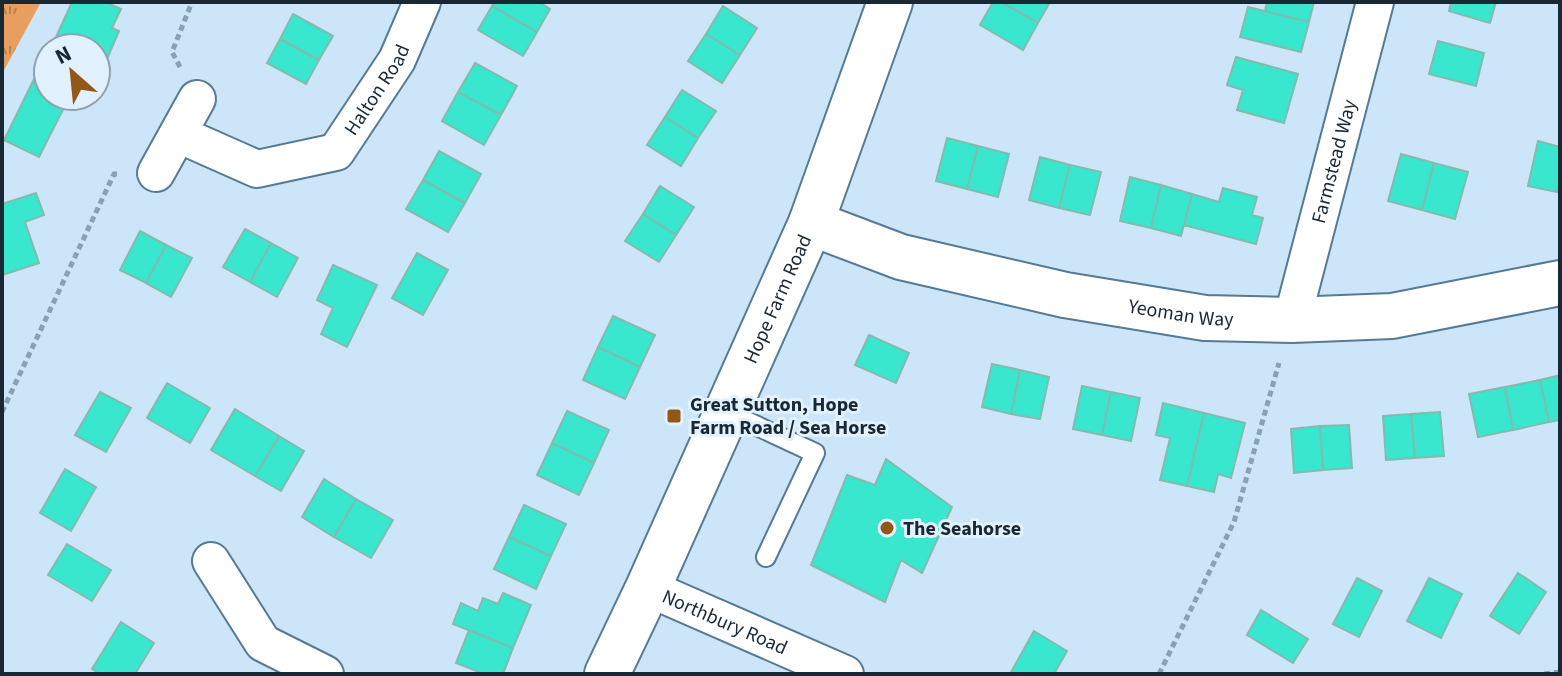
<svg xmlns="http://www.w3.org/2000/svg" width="1562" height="676" font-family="'Source Sans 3',sans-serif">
<defs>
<pattern id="park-tufts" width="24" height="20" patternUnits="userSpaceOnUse" patternTransform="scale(2)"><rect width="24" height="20" fill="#e79e5e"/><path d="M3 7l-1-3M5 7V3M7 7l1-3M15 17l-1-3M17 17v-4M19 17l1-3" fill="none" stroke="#ba814e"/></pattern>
</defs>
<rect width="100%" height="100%" fill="#cde5f8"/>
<path fill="url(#park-tufts)" d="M2,2H41L2,74Z"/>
<path fill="#39e6ce" stroke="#82bbb0" stroke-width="2" d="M72,2H105L121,9L112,28L119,31L98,80L96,48H51Z
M495,2H539L550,9L537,32L492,6Z
M993,2H1001L1038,23L1023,50L980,25Z
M1001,2H1050L1038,23Z
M1267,2H1314L1309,22L1265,11Z
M1451,2H1496L1490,23L1449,11Z
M492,6L537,32L523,56L478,30Z
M723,6L757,28L740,55L706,34Z
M1248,7L1309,22L1301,52L1240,37Z
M293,14L333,36L319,60L280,39Z
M706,34L740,55L722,83L688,61Z
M280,39L319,60L306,84L267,63Z
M1438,41L1484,53L1476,86L1429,74Z
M1236,57L1298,74L1284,123L1237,110L1243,90L1227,85Z
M475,63L517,86L501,115L458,92Z
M37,73L48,78V96H70L39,157L4,140Z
M682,90L716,111L698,138L665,117Z
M458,92L501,115L484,145L442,121Z
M665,117L698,138L681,166L647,145Z
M947,138L978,146L967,189L936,181Z
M1538,141L1560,147V179L1557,192L1528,186Z
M978,146L1009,154L998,197L967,189Z
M439,151L481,174L465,203L423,180Z
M1401,154L1434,163L1422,210L1388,201Z
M1040,157L1070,165L1059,208L1029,200Z
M1434,163L1468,172L1455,219L1422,210Z
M1070,165L1101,172L1090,215L1059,208Z
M1130,177L1161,185L1151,228L1120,221Z
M423,180L465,203L448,232L406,209Z
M1161,185L1192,194L1181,236L1151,228Z
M660,186L694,207L676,235L643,214Z
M1223,188L1257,197L1252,215L1263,218L1256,244L1184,225L1192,194L1219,202Z
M36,193L44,215L25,222L39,263L2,275V204Z
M643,214L676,235L659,262L625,241Z
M245,229L271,243L250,282L223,267Z
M140,231L166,245L146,283L120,270Z
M271,243L298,258L277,297L250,282Z
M166,245L192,258L171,297L146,283Z
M417,253L448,270L423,315L392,298Z
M333,265L377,285L347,347L321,334L333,308L317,300Z
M613,316L655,335L640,367L598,347Z
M869,335L909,353L896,383L855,365Z
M598,347L640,367L625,399L583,380Z
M992,364L1020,370L1011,414L982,407Z
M1020,370L1049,377L1040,419L1011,414Z
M1560,375V420L1549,422L1540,380Z
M1540,380L1549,422L1513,430L1505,387Z
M167,383L210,408L190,443L147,418Z
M1082,386L1111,392L1102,435L1073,429Z
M1505,387L1513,430L1478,437L1469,394Z
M100,392L131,408L106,452L75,435Z
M1111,392L1140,398L1131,441L1102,435Z
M1163,403L1204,413L1187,486L1160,480L1170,438L1156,435Z
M235,409L279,436L255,476L211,450Z
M567,411L609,430L594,463L552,443Z
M1440,412L1444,456L1415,458L1411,414Z
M1204,413L1245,423L1231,478L1218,474L1214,492L1187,486Z
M1411,414L1415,458L1386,460L1383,416Z
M1349,425L1352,468L1323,470L1320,426Z
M1320,426L1323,470L1294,473L1291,429Z
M279,436L304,451L281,491L255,476Z
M552,443L594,463L579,495L537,475Z
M886,459L952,507L922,573L901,560L885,602L811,565L847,475L875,485Z
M65,469L96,487L71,531L40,513Z
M324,479L356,499L334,537L302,517Z
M356,499L393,520L371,558L334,537Z
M524,505L566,524L551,556L509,537Z
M509,537L551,556L536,589L494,569Z
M67,544L111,570L92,601L48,575Z
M1518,573L1546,592L1519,634L1490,616Z
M1357,578L1382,591L1359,637L1333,624Z
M1429,578L1462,594L1441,638L1407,621Z
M503,593L531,605L513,648L453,624L461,603L478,611L483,598L498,604Z
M1261,610L1308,639L1293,663L1247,635Z
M121,622L154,643L135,674H100L92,669Z
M469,630L513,648L503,674H484L456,663Z
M1034,631L1067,651L1054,674H1010Z"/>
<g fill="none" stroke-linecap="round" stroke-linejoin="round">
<g stroke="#547a96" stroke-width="22">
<path id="service" d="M727,412L815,453L766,557"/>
</g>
<g stroke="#547a96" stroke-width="40">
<g id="minor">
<path id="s1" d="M178,134L257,169L336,152L397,60L422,2"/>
<path d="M156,173L197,99"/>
<path id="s2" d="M1292,320L1375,2"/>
<path d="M211,561L263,643L325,674"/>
<path id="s3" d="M648,588L845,674"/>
</g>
</g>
<g stroke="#547a96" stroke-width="48">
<g id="tertiary">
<path id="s4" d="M811,223L901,257L1065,295L1205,318L1292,320L1392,316L1560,283"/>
<path id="s5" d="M607,674L648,588L811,223L890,2"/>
</g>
</g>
<path stroke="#8ba0b0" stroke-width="5" stroke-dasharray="6 4" stroke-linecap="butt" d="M180,67L172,52L192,2
M2,412L114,174H119
M1159,674L1234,522L1279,363
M1544,674L1560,672"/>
<use href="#service" stroke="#fff" stroke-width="18"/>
<use href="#minor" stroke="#fff" stroke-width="36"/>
<use href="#tertiary" stroke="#fff" stroke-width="44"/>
</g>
<g fill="#935718" stroke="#e1f1fe" stroke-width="3">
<rect x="666" y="408" width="16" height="16" rx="4"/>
<circle cx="887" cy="528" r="8"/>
</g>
<g text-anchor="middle" stroke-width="6" stroke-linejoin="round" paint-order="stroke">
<g font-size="20" fill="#182834" stroke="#e1f1fe">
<text dy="7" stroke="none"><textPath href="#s1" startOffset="242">Halton Road</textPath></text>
<text dy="7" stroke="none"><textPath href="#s2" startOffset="164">Farmstead Way</textPath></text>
<text dy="7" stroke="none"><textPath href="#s5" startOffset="412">Hope Farm Road</textPath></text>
<text dy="7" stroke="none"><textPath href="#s4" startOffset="382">Yeoman Way</textPath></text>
<text dy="7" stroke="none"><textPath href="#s3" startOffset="84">Northbury Road</textPath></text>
</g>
<g font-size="20" font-weight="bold" fill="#182834" stroke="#e1f1fe" text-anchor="start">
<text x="690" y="411">Great Sutton, Hope<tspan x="690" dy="23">Farm Road / Sea Horse</tspan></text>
<text x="903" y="535">The Seahorse</text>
</g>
</g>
<rect width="1562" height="676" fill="none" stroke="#182834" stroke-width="8"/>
<g transform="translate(72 72) rotate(333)"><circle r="38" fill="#e1f1fe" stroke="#91a1ad" stroke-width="2"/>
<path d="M0-6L14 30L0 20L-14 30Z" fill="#935718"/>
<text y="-12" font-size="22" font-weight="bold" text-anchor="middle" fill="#182834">N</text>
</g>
</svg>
